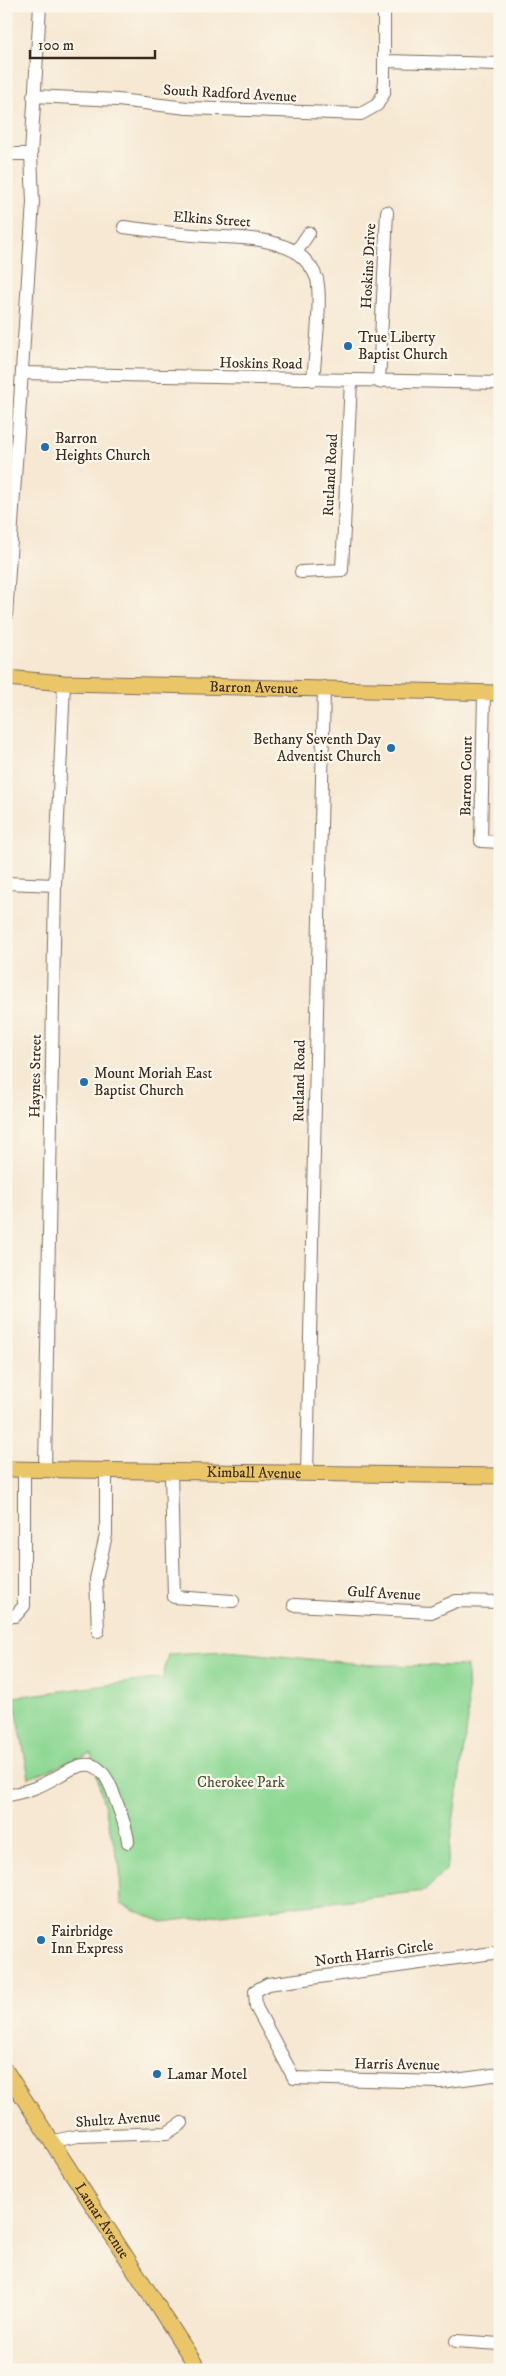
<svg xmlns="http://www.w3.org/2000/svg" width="506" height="2376" font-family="'IM FELL DW Pica',serif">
<rect width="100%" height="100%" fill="#fbf7ec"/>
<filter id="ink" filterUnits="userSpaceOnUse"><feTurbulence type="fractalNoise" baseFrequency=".02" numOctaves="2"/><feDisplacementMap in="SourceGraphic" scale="10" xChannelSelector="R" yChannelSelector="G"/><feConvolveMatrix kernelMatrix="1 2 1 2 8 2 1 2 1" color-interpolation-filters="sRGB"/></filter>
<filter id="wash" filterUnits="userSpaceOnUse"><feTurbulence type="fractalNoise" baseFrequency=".0096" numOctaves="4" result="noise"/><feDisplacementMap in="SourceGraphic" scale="20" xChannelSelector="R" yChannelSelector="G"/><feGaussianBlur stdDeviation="1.12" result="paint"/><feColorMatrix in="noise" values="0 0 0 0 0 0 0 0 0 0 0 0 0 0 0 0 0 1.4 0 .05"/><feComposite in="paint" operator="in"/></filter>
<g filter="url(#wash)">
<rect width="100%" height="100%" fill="#f6e8d2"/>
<path fill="#8fd894" stroke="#658159" d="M227,1651L373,1665L467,1666L468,1720L446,1870L425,1891L162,1922L121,1904L120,1868L91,1753L29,1778L14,1697L163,1678L168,1654Z"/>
</g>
<g filter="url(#ink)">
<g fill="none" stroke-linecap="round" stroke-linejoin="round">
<g stroke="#7c6c5d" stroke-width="14">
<path id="minor" d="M384,61L500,64
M33,96L118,100L187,108L361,114L377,105L384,93V6
M6,154H31
M124,227C147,230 170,233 193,235C229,239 264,234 296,252L309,233
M296,252C305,259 313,267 317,279C322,301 315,355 313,380
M22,373L500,383
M379,382L387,212
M301,572L342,570L351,381
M6,616L33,202L31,154L40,6
M484,693L481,841L500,842
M6,883L55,885
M45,1469L55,885L64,683
M171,1472L174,1597L233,1601
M307,1474L324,687
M294,1605L431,1612L456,1601L500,1602
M6,1616H15L24,1606V1469
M98,1631L96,1579L106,1535V1471
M6,1796C17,1793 29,1791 39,1786C74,1770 97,1742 115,1798C120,1812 127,1828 128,1842
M500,1952L268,1984L255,1991L256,2007L294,2078L441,2082L500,2074
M53,2141L78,2136L167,2133L182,2123
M456,2341L500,2344"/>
</g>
<g stroke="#7c6c5d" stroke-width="17">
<g id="major">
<path id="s1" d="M6,678L64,683L500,693"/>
<path id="s2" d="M6,1469L500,1476"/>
<path id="s3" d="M6,2071L199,2370"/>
</g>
</g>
<use href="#minor" stroke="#fff" stroke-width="12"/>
<use href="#major" stroke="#ebc669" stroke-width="15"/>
</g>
</g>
<g fill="#1f6fb2" stroke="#fbf7ec" stroke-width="2">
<circle cx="348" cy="346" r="5"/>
<circle cx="45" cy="447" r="5"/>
<circle cx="391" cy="748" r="5"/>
<circle cx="84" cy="1082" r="5"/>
<circle cx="41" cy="1940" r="5"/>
<circle cx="157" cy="2074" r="5"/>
</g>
<g text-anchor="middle" stroke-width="4.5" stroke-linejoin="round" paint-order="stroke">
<g font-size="15" fill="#3b2a1e" stroke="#fbf7ec">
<text transform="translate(230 93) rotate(3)" y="5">South Radford Avenue</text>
<text transform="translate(212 219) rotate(4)" y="5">Elkins Street</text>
<text transform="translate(368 266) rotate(-87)" y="5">Hoskins Drive</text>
<text transform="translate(261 363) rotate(1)" y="5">Hoskins Road</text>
<text transform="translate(330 475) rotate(-87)" y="5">Rutland Road</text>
<text dy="5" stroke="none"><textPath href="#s1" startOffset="248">Barron Avenue</textPath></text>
<text transform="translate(466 776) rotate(-89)" y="5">Barron Court</text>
<text transform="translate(35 1076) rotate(-89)" y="5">Haynes Street</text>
<text transform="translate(299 1081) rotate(-89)" y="5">Rutland Road</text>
<text dy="5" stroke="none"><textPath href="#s2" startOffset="248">Kimball Avenue</textPath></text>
<text transform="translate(384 1593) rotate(3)" y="5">Gulf Avenue</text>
<text transform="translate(374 1953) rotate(-8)" y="5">North Harris Circle</text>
<text transform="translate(397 2064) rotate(1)" y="5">Harris Avenue</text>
<text transform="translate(118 2119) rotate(-4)" y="5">Shultz Avenue</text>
<text dy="5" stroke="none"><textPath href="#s3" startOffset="178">Lamar Avenue</textPath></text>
</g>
<g font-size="15" fill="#3b2a1e" stroke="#fbf7ec" text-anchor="start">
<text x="358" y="342">True Liberty<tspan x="358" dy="17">Baptist Church</tspan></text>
<text x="55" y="443">Barron<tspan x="55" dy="17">Heights Church</tspan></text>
<text x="381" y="744" text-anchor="end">Bethany Seventh Day<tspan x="381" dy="17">Adventist Church</tspan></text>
<text x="94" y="1078">Mount Moriah East<tspan x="94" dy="17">Baptist Church</tspan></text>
<text x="51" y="1936">Fairbridge<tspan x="51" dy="17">Inn Express</tspan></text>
<text x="167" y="2079">Lamar Motel</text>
</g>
<g font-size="15" fill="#50563c" stroke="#fbf7ec">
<text x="241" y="1787">Cherokee Park</text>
</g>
</g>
<rect width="506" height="2376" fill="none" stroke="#fbf7ec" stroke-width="25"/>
<path d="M30 50v8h125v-8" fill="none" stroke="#3b2a1e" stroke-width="2.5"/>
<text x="38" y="50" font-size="15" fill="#3b2a1e" stroke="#fbf7ec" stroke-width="4" paint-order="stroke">100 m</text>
</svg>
